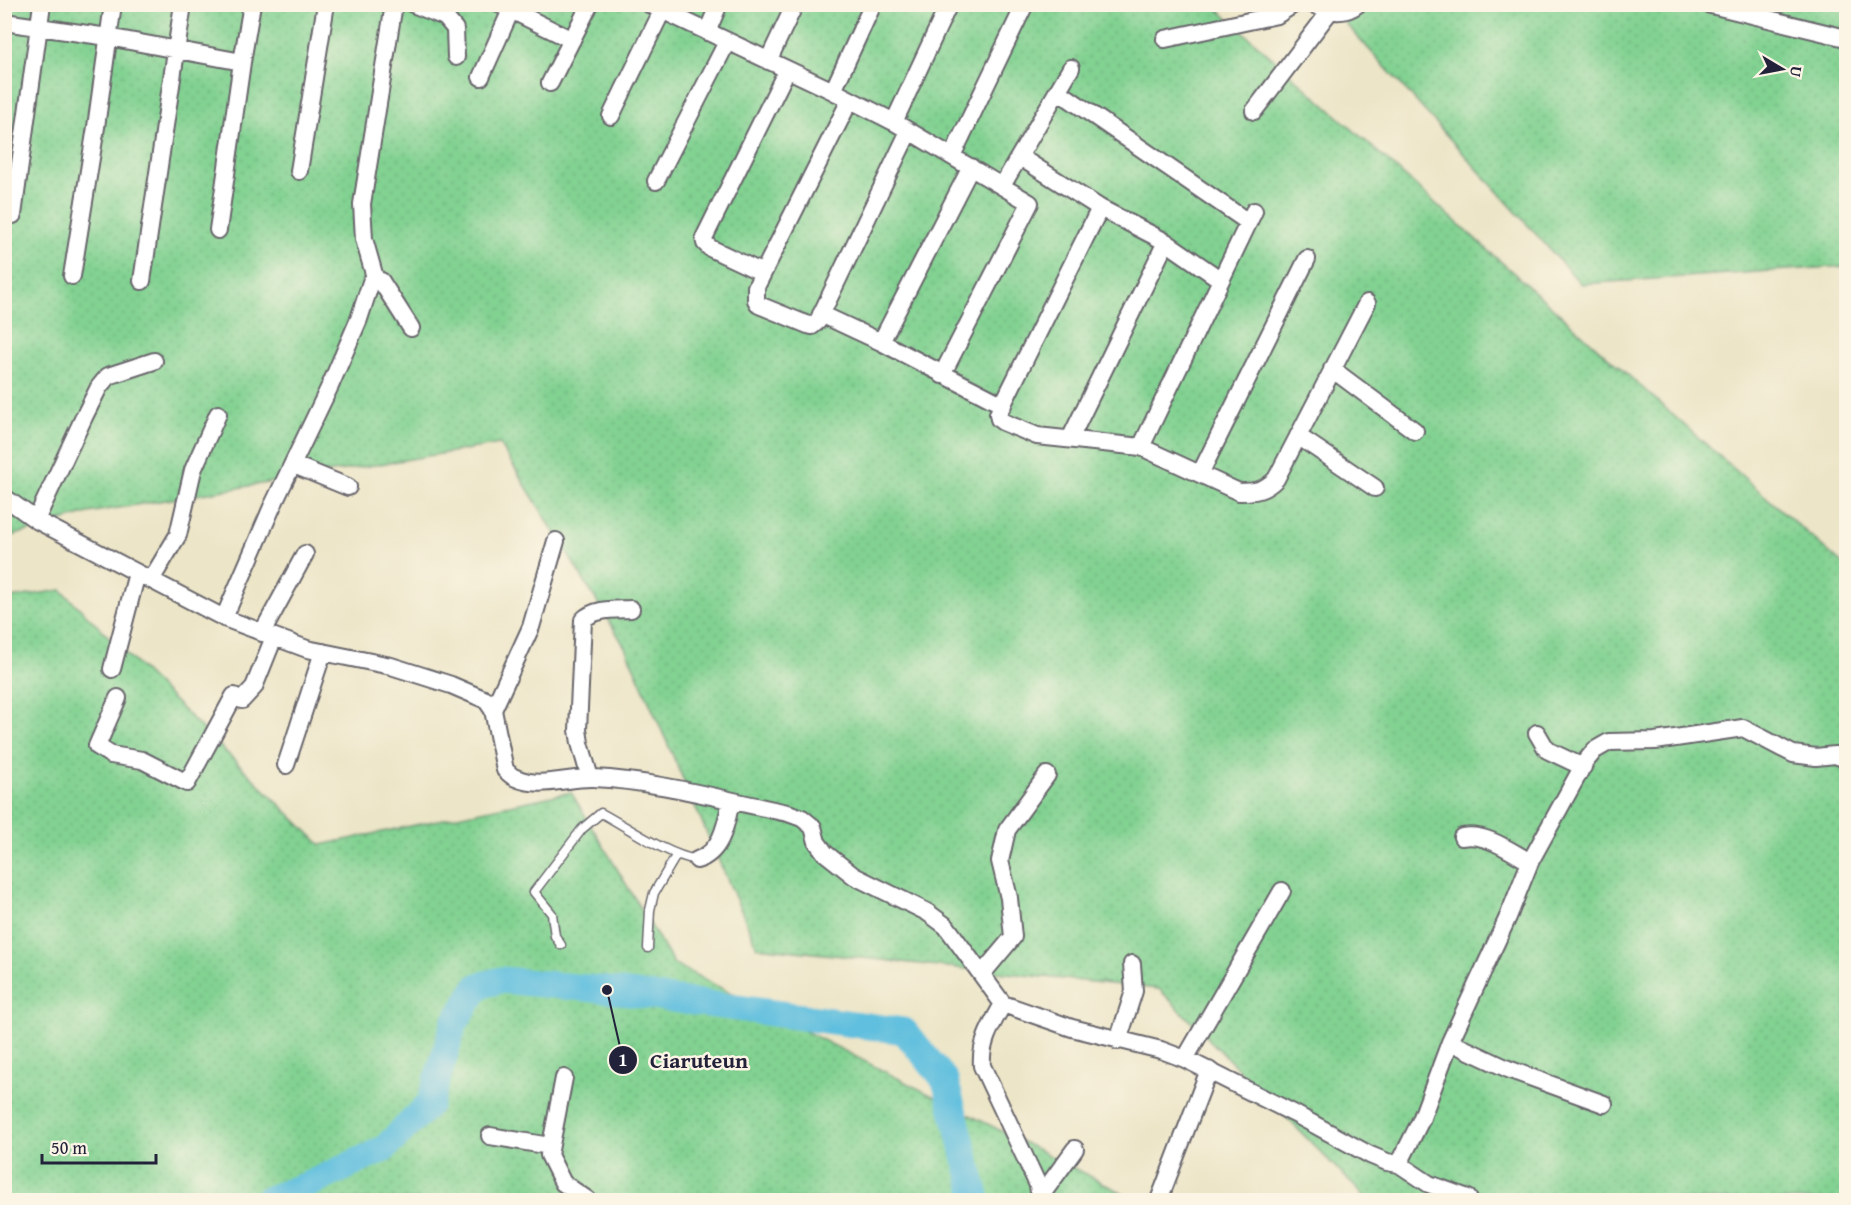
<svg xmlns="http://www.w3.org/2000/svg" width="1851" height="1205" font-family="'Gentium Book Plus',serif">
<defs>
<pattern id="grass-dots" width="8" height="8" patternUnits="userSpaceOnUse" patternTransform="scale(1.5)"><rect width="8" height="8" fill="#82d292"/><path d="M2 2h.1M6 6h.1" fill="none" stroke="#70b47f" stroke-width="1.8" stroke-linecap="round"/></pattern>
</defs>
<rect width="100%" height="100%" fill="#fcf5e5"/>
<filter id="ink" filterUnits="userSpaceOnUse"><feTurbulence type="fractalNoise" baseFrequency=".0167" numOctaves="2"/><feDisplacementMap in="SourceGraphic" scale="12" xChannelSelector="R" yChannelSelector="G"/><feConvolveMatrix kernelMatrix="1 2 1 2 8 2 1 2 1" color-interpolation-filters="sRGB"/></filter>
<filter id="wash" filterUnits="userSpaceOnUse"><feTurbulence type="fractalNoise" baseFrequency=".008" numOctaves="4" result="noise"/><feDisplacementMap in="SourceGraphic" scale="24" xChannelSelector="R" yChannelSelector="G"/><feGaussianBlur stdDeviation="1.35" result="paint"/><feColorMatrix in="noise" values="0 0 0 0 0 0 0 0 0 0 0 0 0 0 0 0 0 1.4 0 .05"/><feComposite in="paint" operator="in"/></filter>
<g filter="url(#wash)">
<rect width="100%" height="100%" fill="#ece5c7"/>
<path fill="url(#grass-dots)" stroke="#527a66" stroke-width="1.5" d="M5,5H1213L1692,432L1846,567V1200H1368L1159,989L757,947L625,647L500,444L88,513L5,538Z
M1329,5H1846V266L1581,284Z
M61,590L321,845L571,792L674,964L1115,1189L1134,1200H5V599Z"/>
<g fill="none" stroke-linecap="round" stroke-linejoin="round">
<path stroke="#60bfde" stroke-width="27" d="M267,1200L312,1183L384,1149L430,1103L454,1024L478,986L501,980L607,990L904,1031L945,1080L977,1200"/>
</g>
</g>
<g filter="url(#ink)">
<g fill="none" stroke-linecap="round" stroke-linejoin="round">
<g stroke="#69666c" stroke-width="11">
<path id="service" d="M561,945L555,936L552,914L534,892L582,829L601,813C629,828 667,855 697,860
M648,948L650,910L654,893L677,854"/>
</g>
<g stroke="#69666c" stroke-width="20">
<path id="minor" d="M413,4L445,17L455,29L456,57
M499,4L572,40
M649,4L833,91L894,122L1030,203L942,375
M1312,4C1329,11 1343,16 1358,4
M1707,4L1846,38
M4,22L108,37L242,62L252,4
M707,32L719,4
M1165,39L1277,15L1294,4
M768,61L795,4
M481,77L511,10
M550,83L590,4
M833,91L873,4
M1058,91L1248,222
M850,100L756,287V300L759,305L808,325L812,326L818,321L909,131
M1254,111L1330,11
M611,116L662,11
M894,122L949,4
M952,156L1025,4
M1020,157L1100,208L1166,242L1221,280
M299,171L326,4
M656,181L727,42
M1002,186L1071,68
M1100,208L998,414L999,419L1003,422L1037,436L1141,447L1239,492C1255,492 1264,491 1276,479L1367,303
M13,215L42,4
M218,230L242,62
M763,273L710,248L705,243L704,238L787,70
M72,276L96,127L113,4
M142,281L183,4
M376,281L364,239L362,204L394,4
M821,314L881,342L1003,405
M881,342L971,167
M1332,369L1415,431
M1298,436L1375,488
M1070,439L1166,242
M1141,447L1254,211
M294,465L348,487
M1200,474L1307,259
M4,497L36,520L224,618L307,649L391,666L451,685L486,700L493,710L505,770C508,772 512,777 516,778C539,789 569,777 593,778C659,781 724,800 788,813L802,818L813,827L817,842L825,853L854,876L927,912L946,926L1003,1004L1072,1028L1161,1050L1185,1059L1295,1114L1370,1155L1387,1162L1399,1164L1421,1120L1450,1042L1508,917L1530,862L1585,762L1595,750L1609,742L1655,741L1743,728L1793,754L1816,757L1835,755L1846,759
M36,520L84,417L99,387L108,376L154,361
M151,580L178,535L193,470L218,414
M224,618L272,507L330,386L359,319L371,282L381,281L411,328
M262,633L305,554
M112,669L137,573
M118,698L97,746L111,755L142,760L187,783L234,696L242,700L254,687L274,637
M493,710L531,627L556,541
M1537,733L1547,750L1583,767
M286,765L323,652
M590,778L580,743L578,730L583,620C595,608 614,610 631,609
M1462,837C1485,832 1510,851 1530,862
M697,860C722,852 726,824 731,801
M982,974L1013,937L1009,898L1000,861L1007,830L1047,775
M1003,1004C992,1024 980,1042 982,1066L1038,1185L1040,1200
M1118,1041L1134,991L1132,964
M1450,1042L1508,1069L1604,1104
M1185,1059L1282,891
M564,1078L549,1155L563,1183L588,1200
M490,1136L550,1146
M1399,1164L1429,1184L1468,1198L1469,1200
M1040,1197L1075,1149
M1159,1200L1209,1070"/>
</g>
<use href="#service" stroke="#fff" stroke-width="8"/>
<use href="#minor" stroke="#fff" stroke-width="16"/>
</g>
</g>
<path fill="none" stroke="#22223b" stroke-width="2" d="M607 990L623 1060"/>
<g fill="#22223b" stroke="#fcf5e5" stroke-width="2">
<circle cx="607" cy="990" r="6"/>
<circle cx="623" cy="1060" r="15"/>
</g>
<g font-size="18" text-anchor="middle" font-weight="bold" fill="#fff">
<text x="623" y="1066">1</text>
</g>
<g font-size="22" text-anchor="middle" font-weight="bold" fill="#22223b" stroke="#fcf5e5" stroke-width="5" stroke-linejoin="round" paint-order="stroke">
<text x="699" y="1068">Ciaruteun</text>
</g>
<rect width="1851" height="1205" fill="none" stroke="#fcf5e5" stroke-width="24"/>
<g transform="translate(1782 69) rotate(100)" stroke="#fcf5e5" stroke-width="4.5" paint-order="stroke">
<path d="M0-4.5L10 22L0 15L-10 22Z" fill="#22223b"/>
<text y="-9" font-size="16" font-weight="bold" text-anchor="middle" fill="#22223b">U</text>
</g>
<path d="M42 1154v9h114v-9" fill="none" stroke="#22223b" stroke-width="3"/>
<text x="51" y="1154" font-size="18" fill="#22223b" stroke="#fcf5e5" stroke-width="4.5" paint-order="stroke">50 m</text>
</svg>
